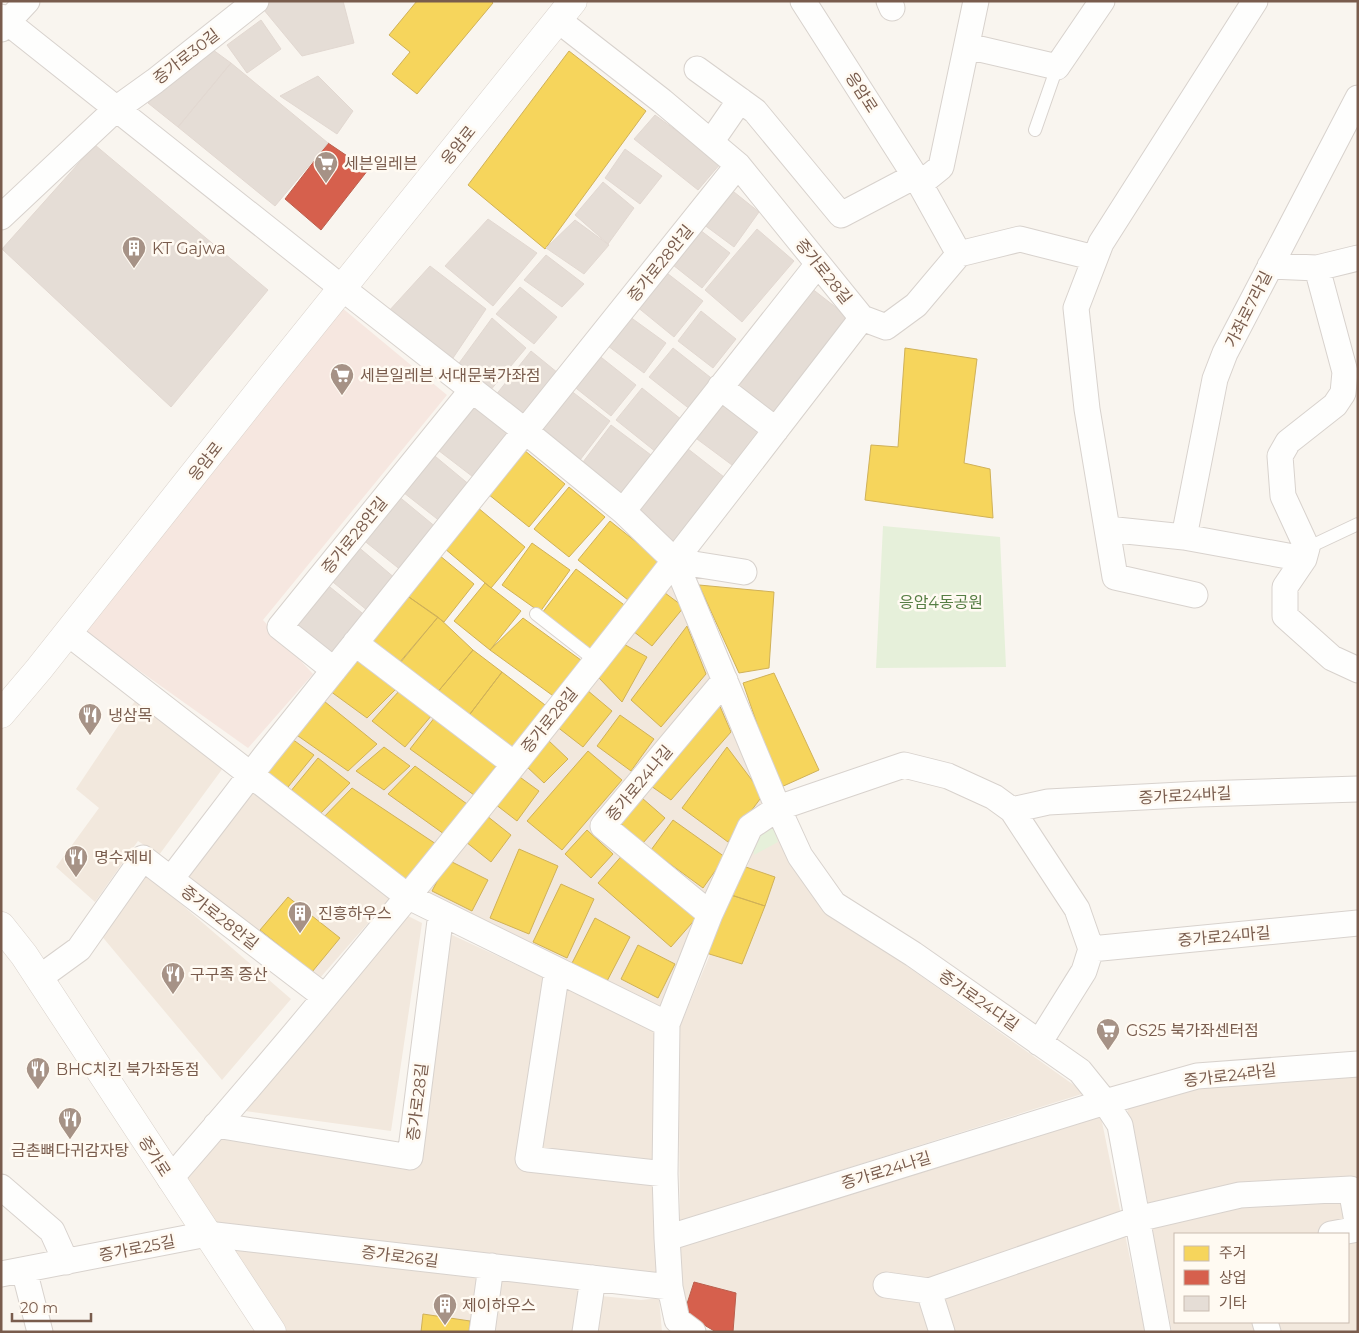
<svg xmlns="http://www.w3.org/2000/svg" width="1359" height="1333" font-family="Montserrat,'Noto Sans KR',sans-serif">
<rect width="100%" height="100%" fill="#f9f5ef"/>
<path fill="#f2e8dd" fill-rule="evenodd" d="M672,584L770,813L817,902L1085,1093L680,1221L678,1031L769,814L661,1011L422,892Z
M357,656L497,765L407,883L266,774Z
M135,701L223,768L159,855L138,841L95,902L56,867L99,808L76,789Z
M251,792L391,897L319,979L187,875Z
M145,873L291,999L222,1080L100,934Z
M406,915L422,923L391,1131L245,1111Z
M450,934L655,1029L658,1274L217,1223L183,1183L219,1136L417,1168Z
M1358,1076V1332H1172L1152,1230L1148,1202L1127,1108L1204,1087ZM1175,1234H1348V1322H1175Z
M1101,1117L1145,1332H716L684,1313L680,1244Z
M232,1249L582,1289L574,1332H286Z
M601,1296L641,1300L659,1298L662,1332H597Z"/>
<path fill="#f6e7e0" d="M341,307L447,395L263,620L313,674L248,748L85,632Z"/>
<path fill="#e6f0da" d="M883,526L1000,537L1006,667L876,668Z
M770,813L778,842L754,855L750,827Z"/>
<path fill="#f6d55c" stroke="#d0b158" d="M417,1H491L493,3L417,94L392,74L410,52L389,35Z
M569,51L646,111L545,249L468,185Z
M905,348L977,359L964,463L990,469L993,518L865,500L871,445L898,447Z
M524,450L565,484L529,527L488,494Z
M569,487L605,517L569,557L534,529Z
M477,507L525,547L491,588L444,548Z
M610,521L665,565L633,604L578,560Z
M532,543L570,570L540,612L502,585Z
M439,555L474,584L444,622L406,595Z
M576,569L627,607L594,652L542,613Z
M485,583L521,611L490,650L454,621Z
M699,585L774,592L769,668L739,673Z
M665,593L684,607L652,646L633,631Z
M406,595L438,617L399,663L370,639Z
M438,617L473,650L436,694L400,663Z
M523,618L585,663L556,698L490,650Z
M687,626L706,674L661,727L631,700Z
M620,642L647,657L622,702L599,678Z
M473,650L502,672L467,718L436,694Z
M357,656L397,688L367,718L330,691Z
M502,672L549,708L513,754L467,718Z
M774,673L819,770L779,788L743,683Z
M400,690L432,715L405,747L372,721Z
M587,690L612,711L583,747L556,726Z
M319,697L377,744L348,771L291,731Z
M719,704L731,732L671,800L651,786Z
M620,715L654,739L631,771L597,746Z
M435,717L497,765L474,795L410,749Z
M288,736L314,755L284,792L259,773Z
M549,741L568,759L544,783L525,765Z
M384,747L410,766L384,790L356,771Z
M727,747L763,795L728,842L682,808Z
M588,751L622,780L562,850L527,821Z
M318,758L350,783L319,815L290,792Z
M415,766L467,804L444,834L388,794Z
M517,775L539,791L517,821L495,804Z
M352,788L436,844L407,883L321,820Z
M642,798L665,818L643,843L620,823Z
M487,816L511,835L491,862L466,842Z
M673,820L725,857L703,888L651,850Z
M587,830L613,854L591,878L565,854Z
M519,849L558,866L529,934L490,918Z
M625,852L698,916L671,947L598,883Z
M448,860L488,880L472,911L432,891Z
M740,865L775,877L765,906L728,894Z
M561,884L594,899L567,958L533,942Z
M728,894L765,906L742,964L706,953Z
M288,897L340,938L312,972L260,930Z
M595,918L630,937L605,985L570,967Z
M638,945L675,964L658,998L621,979Z
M423,1314L470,1321L469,1332H421Z"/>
<path fill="#d6604d" stroke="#ba5f4d" d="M328,143L368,170L321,230L285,199Z
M694,1282L736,1293L733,1332H716L684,1313Z"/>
<path fill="#e5ddd6" stroke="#e2d8d1" d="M262,1H343L354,43L302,56L259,4Z
M261,20L281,49L247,73L227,45Z
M209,47L231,63L178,127L148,103Z
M231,63L328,143L275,206L178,127Z
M318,76L353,111L337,134L280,96Z
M655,115L721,163L698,190L634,139Z
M95,145L268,290L171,407L2,249Z
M625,149L662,176L640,204L605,178Z
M603,182L634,208L608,244L575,215Z
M729,188L759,212L734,247L703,224Z
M488,219L537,253L493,306L445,266Z
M575,220L609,245L584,274L546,248Z
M757,229L794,261L742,322L705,290Z
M700,230L730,253L702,288L673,265Z
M546,255L584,284L562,307L524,280Z
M430,266L486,309L453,358L388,312Z
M663,270L703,301L674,337L636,306Z
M520,287L557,317L534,344L496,314Z
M811,288L851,319L774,419L733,388Z
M701,311L736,339L713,368L678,341Z
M626,314L666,343L644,373L604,343Z
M492,318L526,348L489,392L457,366Z
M673,348L715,381L691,410L649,377Z
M531,351L558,373L526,420L495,396Z
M597,354L636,385L611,416L572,385Z
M642,388L682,420L656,452L616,420Z
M570,390L610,421L580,460L540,429Z
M472,399L514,433L477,480L434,447Z
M721,400L763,432L736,468L693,436Z
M611,425L651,455L620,496L580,466Z
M683,445L724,477L672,544L631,513Z
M430,452L471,486L441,522L399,489Z
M397,495L437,528L402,571L362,539Z
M356,545L396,579L368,611L328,578Z
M325,583L367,617L333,658L291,624Z"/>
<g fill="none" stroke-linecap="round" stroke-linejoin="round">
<g stroke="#d8d2cd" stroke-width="14">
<path id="service" d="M1035,130L1057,67
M1307,548L1358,524
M536,614L596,661"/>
</g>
<g stroke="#d8d2cd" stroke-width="27">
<path id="minor" d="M803,1L920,184L959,254
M889,1L892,8
M1,17L342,288L525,431L623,511L675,561L778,808L800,856L834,904L913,954L1080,1071L1105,1102L1120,1125L1158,1332
M558,20L662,101L738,165L862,318
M1,29L27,1
M967,46L1057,67L1102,1
M697,69L755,111L841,215L915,176
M711,142L740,100
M920,184L941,167L976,1
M1,217L116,109L155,81L256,1
M959,254L1020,239L1095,258
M1270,266L1317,268L1358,258
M1317,268L1345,372L1343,393L1335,405L1288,442L1280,456L1283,496L1307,548L1304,559L1285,587V616L1332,658L1358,670
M862,318L886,327L916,305L959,254
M720,387L776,430
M623,511L818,264
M1107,529L1184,537L1304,559
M1184,537L1215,379L1225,353L1358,98
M675,561L744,572
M1195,595L1115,577L1087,409L1076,308L1101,243L1255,1
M68,633L407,896L667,1024
M355,643L514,764
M334,670L280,627L472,390
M1012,810L1048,802L1200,794L1358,789
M171,879L265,756L738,165
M710,914L603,826L725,680
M1091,949L1358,923
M557,970L528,1159L665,1174
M39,978L79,949L143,858L325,997
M216,1125L410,1157L441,913
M170,1179C222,1119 274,1059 325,997C509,776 686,547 862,318
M1,1187L52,1231L66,1262
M1331,1234L1358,1229
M667,1238L1105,1102L1197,1076L1358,1064
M24,1270L40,1332
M1,1274L207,1234L670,1287
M886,1285L929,1291L1137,1219L1240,1195L1351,1189L1358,1227
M929,1291L942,1332
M1265,1322L1268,1332
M482,1332L491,1266
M585,1332L593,1278
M693,1332L677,1320L670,1287L667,1238L665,1174L667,1024L710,914L750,827L778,808L904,765L948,776L994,797L1012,810L1077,909L1091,949L1084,971L1039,1043"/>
</g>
<g stroke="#d9d1ca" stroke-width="29">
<path id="secondary" d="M1,714L39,669L269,379L573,1
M1,926L24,955L272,1332"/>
</g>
<use href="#service" stroke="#fefefd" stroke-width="12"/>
<use href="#minor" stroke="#fefefd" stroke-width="25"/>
<use href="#secondary" stroke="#fefefd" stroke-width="28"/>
</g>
<defs>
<g id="supermarket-pin" transform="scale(1.25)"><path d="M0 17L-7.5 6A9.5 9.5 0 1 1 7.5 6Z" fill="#a69286" stroke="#fffaf2"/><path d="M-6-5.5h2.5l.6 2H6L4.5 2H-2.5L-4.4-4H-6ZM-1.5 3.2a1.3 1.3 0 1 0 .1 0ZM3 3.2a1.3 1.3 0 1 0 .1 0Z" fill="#fff"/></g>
<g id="building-pin" transform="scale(1.25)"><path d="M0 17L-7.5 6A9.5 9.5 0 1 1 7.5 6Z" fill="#a69286" stroke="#fffaf2"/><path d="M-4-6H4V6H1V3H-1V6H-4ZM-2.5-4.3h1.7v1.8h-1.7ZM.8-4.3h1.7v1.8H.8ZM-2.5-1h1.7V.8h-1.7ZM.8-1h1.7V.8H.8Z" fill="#fff"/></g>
<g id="restaurant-pin" transform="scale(1.25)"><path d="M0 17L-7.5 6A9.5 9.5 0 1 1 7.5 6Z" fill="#a69286" stroke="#fffaf2"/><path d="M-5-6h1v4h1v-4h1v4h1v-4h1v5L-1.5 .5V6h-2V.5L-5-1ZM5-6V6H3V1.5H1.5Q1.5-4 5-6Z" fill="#fff"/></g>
</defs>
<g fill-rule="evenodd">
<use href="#supermarket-pin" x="326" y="163"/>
<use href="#building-pin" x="134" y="248"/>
<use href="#supermarket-pin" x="342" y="375"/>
<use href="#restaurant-pin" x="90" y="715"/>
<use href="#restaurant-pin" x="76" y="857"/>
<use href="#building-pin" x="300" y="913"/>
<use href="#restaurant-pin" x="173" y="974"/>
<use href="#supermarket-pin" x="1108" y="1030"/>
<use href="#restaurant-pin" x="38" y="1069"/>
<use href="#restaurant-pin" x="70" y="1119"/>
<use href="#building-pin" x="445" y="1305"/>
</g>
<g text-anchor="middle" stroke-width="5" stroke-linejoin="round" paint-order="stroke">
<g font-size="16" fill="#795c4d" stroke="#fffaf2">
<text transform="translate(186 56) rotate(-38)" y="6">증가로30길</text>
<text transform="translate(862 92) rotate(57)" y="6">응암로</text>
<text transform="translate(458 145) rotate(-51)" y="6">응암로</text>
<text transform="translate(660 263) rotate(-51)" y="6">증가로28안길</text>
<text transform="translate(824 271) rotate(51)" y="6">증가로28길</text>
<text transform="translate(1248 309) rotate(-63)" y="6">가좌로7라길</text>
<text transform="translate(205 461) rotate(-52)" y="6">응암로</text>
<text transform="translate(354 535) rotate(-51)" y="6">증가로28안길</text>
<text transform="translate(549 720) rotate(-51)" y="6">증가로28길</text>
<text transform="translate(639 783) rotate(-50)" y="6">증가로24나길</text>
<text transform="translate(1185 795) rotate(-3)" y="6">증가로24바길</text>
<text transform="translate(220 917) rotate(38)" y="6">증가로28안길</text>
<text transform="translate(1224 936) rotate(-5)" y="6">증가로24마길</text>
<text transform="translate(979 1000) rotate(35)" y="6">증가로24다길</text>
<text transform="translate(1230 1075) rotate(-7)" y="6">증가로24라길</text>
<text transform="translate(417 1102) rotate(-83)" y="6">증가로28길</text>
<text transform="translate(155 1156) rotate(57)" y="6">증가로</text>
<text transform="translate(886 1170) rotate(-17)" y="6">증가로24나길</text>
<text transform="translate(137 1248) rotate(-11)" y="6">증가로25길</text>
<text transform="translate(400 1256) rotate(7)" y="6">증가로26길</text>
</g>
<g font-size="16" fill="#795c4d" stroke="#fffaf2" text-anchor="start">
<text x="344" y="169">세븐일레븐</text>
<text x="152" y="254">KT Gajwa</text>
<text x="360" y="381">세븐일레븐 서대문북가좌점</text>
<text x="108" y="721">냉삼목</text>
<text x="94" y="863">명수제비</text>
<text x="318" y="919">진흥하우스</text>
<text x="190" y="980">구구족 증산</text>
<text x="1126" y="1036">GS25 북가좌센터점</text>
<text x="56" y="1075">BHC치킨 북가좌동점</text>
<text x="70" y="1156" text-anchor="middle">금촌뼈다귀감자탕</text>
<text x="462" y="1311">제이하우스</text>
</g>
<g font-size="16" fill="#567e44" stroke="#fffaf2">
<text x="941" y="608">응암4동공원</text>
</g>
</g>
<rect width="1359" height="1333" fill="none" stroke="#795c4d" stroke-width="5"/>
<rect x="1174" y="1233" width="175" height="90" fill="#fffaf2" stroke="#c9bbb0"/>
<rect x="1184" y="1246" width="25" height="15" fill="#f6d55c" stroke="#c9bbb0"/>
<text x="1219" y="1258" font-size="15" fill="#795c4d">주거</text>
<rect x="1184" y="1270" width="25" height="15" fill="#d6604d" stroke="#c9bbb0"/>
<text x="1219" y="1283" font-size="15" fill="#795c4d">상업</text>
<rect x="1184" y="1296" width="25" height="15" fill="#e5ddd6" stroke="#c9bbb0"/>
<text x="1219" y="1308" font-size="15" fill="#795c4d">기타</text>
<path d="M12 1313v8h79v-8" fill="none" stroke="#795c4d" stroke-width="2.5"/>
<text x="20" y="1313" font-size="15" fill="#795c4d" stroke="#fffaf2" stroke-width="4" paint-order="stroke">20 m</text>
</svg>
